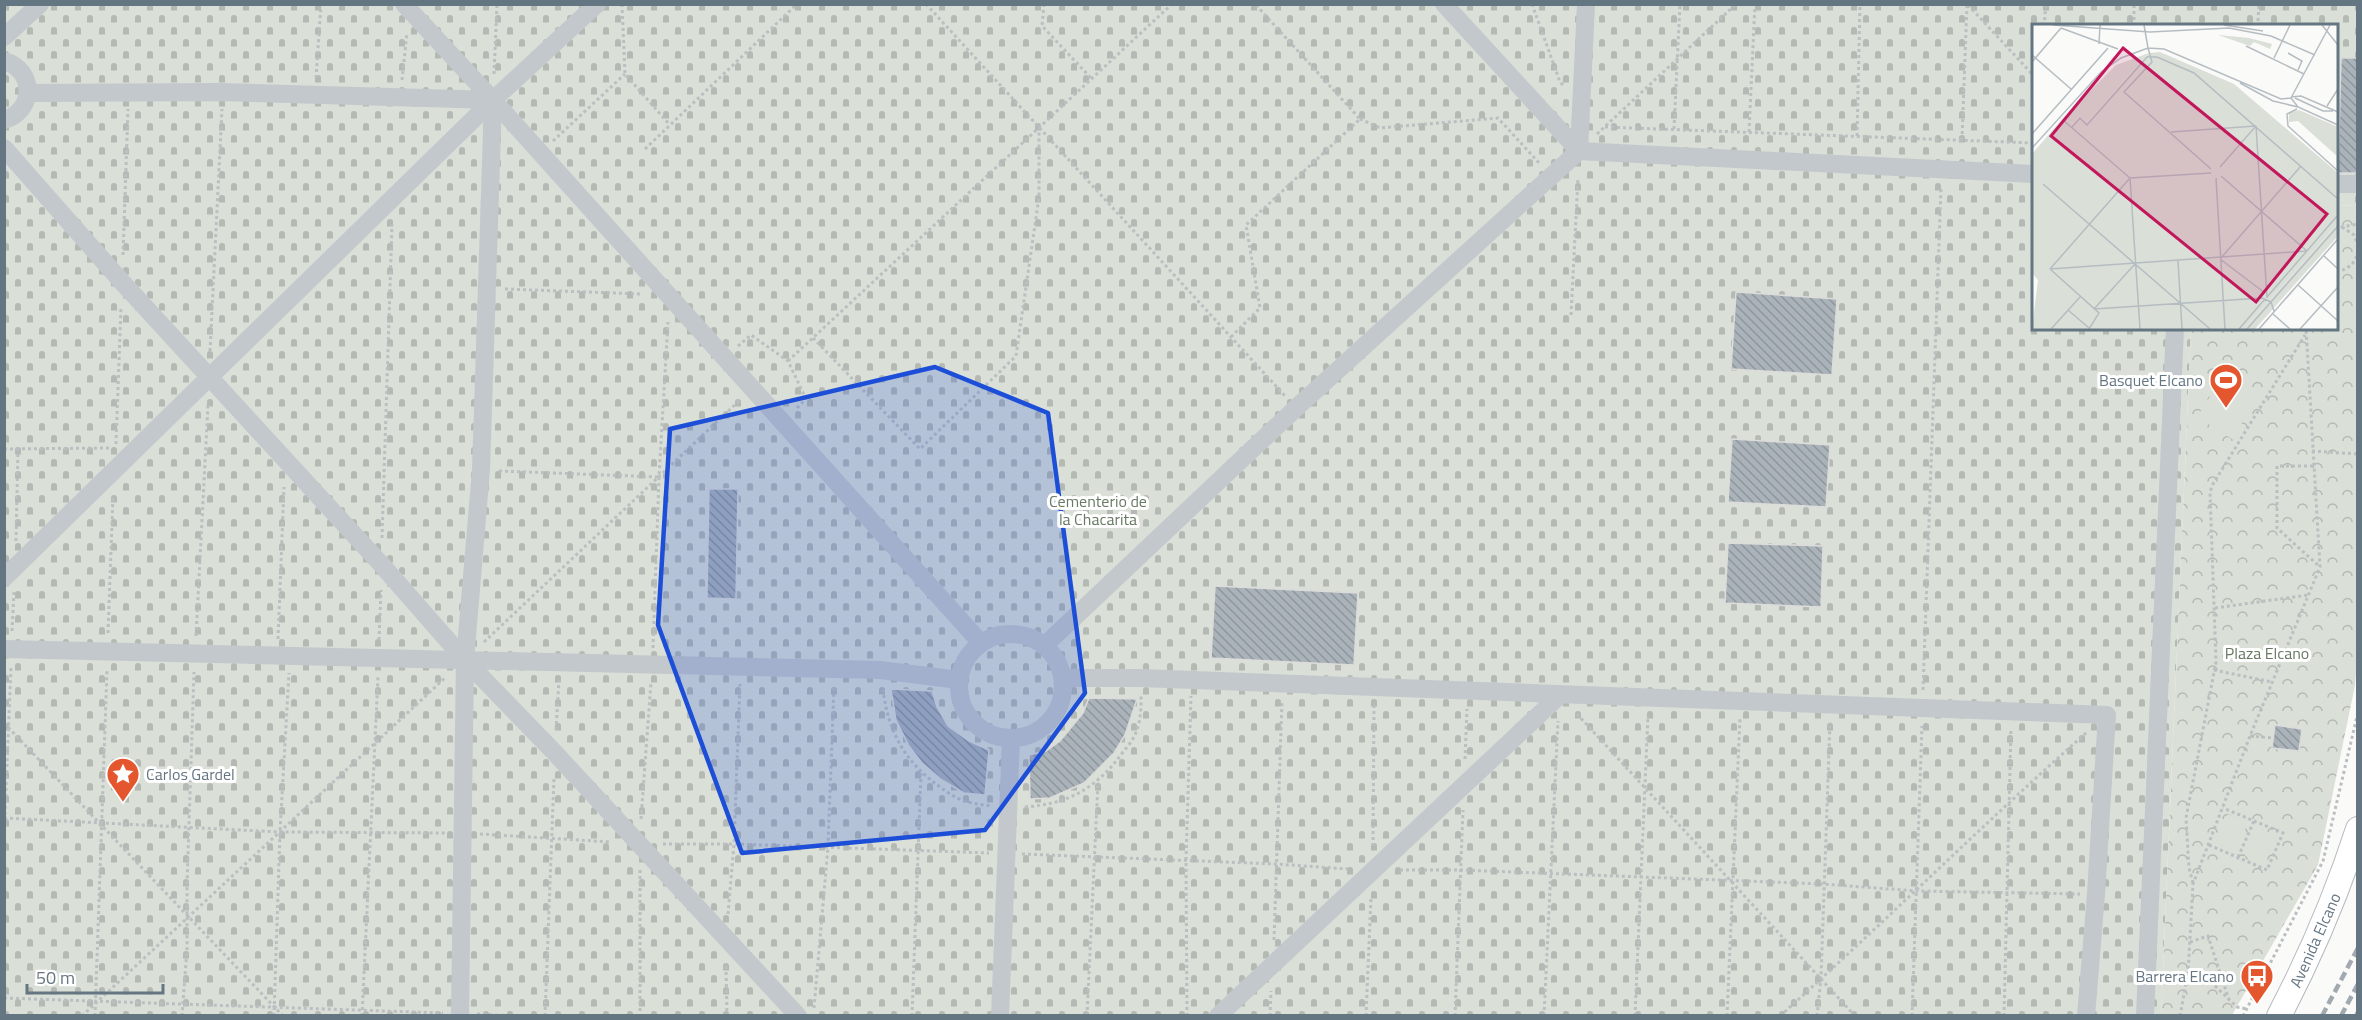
<svg xmlns="http://www.w3.org/2000/svg" width="2362" height="1020" font-family="'Titillium Web',sans-serif">
<defs>
<pattern id="cemetery-stones" width="16" height="16" patternUnits="userSpaceOnUse" patternTransform="scale(1.5)"><rect width="16" height="16" fill="#dadfd7"/><path d="M2 7V4a2 2 0 0 1 4 0v3zM10 15v-3a2 2 0 0 1 4 0v3z" fill="#b4b9b4"/></pattern>
<pattern id="park-crowns" width="20" height="18" patternUnits="userSpaceOnUse" patternTransform="scale(1.5)"><rect width="20" height="18" fill="#dadfd7"/><path d="M2 6a3 3 0 1 1 6 0M12 15a3 3 0 1 1 6 0" fill="none" stroke="#b4b9b4"/></pattern>
<pattern id="building-back-hatch" width="6" height="6" patternUnits="userSpaceOnUse" patternTransform="scale(1.5)"><rect width="6" height="6" fill="#aab3b9"/><path d="M-1 5l2 2M0 0l6 6M5-1l2 2" fill="none" stroke="#8e969c"/></pattern>
</defs>
<rect width="100%" height="100%" fill="#fafaf8"/>
<path fill="url(#cemetery-stones)" d="M5,5H2357V206L2337,205L2336,26H2034V328L2191,329L2161,1015L5,1016Z"/>
<path fill="url(#park-crowns)" d="M2337,205L2357,206V662L2355,685L2318,865L2232,1015L2161,1016L2191,329L2336,328Z"/>
<path fill="#dadfd7" d="M2221,379L2256,401L2232,439L2197,417Z
M2228,814L2248,823L2236,851L2216,843Z
M2256,827L2276,835L2265,864L2245,856Z"/>
<path fill="url(#building-back-hatch)" stroke="#dcdcda" stroke-width="1.5" d="M2341,58H2358V173H2338Z
M1736,292L1837,299L1832,375L1731,369Z
M1732,439L1830,445L1826,507L1728,502Z
M709,489H738L736,599L707,598Z
M1728,543L1823,546L1821,607L1725,603Z
M1215,586L1358,593L1354,665L1211,658Z
M891,689L932,691L937,707L948,726L969,741L989,750L985,795L964,793L942,780L922,763L909,746L896,720Z
M1089,698L1137,699L1125,735L1114,753L1084,783L1050,798L1030,799L1029,755L1046,751L1060,741L1083,713Z
M2275,725L2302,729L2299,751L2272,748Z"/>
<g fill="none" stroke-linecap="round" stroke-linejoin="round">
<g stroke="#b5babe" stroke-width="26">
<path id="major" d="M2279,1016C2311,955 2337,894 2358,829"/>
</g>
<path stroke="#bbbfc2" stroke-width="3" stroke-dasharray="3 3" stroke-linecap="butt" d="M622,4L625,74L670,125
M926,4L1285,396
M1044,4L1042,26L1091,78
M1532,4L1560,82L1564,86
M1968,5L2034,76
M2258,21L2259,4
M2044,26L2046,4
M2134,26V4
M494,74L497,4
M316,78L321,4
M402,80L407,33
M1360,119L1380,128L1498,118L1540,164
M1605,127L2034,143
M1674,129L1680,4
M1749,132L1755,4
M1597,134L1736,4
M1857,136L1860,4
M1962,140L1967,4
M553,141L625,74
M645,149L797,4
M2342,227L2354,235L2358,245
M2336,231L2342,227L2358,224
M123,255L128,109
M2336,271C2349,270 2355,263 2358,252
M505,289L642,294
M1571,315L1578,178
M1231,337L1260,308L1246,225L1360,119L1255,4
M813,338L920,449L1016,356L1039,197V128
M738,346L751,335L788,361L806,399L795,410
M210,351L222,109
M788,361L1172,4
M116,444L121,307
M4,449L111,448
M2312,451L2358,454
M2313,466H2277V528L2320,567
M499,471L659,477
M382,538L392,224
M16,541L18,449
M2215,608L2308,595
M12,631L14,592
M108,633L113,496
M196,636L208,405
M278,639L284,487
M379,640L381,590
M484,642L741,399
M653,648L659,477L668,322
M2214,670L2272,682
M883,689C888,732 905,762 940,787C948,793 959,800 968,802C976,804 984,805 992,806
M1923,690L1941,187
M1577,714L1855,1016
M4,723L283,1016
M556,730L559,680
M2250,736L2273,738
M1465,759L1467,709
M1025,807C1069,804 1097,788 1123,752C1128,746 1134,739 1136,732C1141,720 1141,708 1141,695
M4,818L280,832L446,833
M641,819L651,682
M480,834L611,842
M4,839L11,667
M663,844H734L989,853
M2209,845L2267,870L2283,833L2223,808
M1373,846L1374,705
M1022,854L1276,864L1348,869
M2238,857L2254,821
M640,870V1016
M1400,870H1461L1823,884L1917,891L2080,894
M2193,883L2189,868L2186,818L2216,662L2210,492L2213,484L2305,335
M728,914L734,844L740,684
M1274,940L1282,701
M2190,942L2208,936L2229,1000
M726,966L727,1016
M2188,973L2213,984L2237,1007L2247,1009
M4,998L443,1013
M814,1008L828,847L834,685
M477,1014L512,1016
M82,1016L446,677
M95,1016L107,670
M182,1016L187,949V886L194,672
M274,1016L280,832L289,673
M362,1016L378,677
M545,1016L554,778
M912,1016L921,773
M1087,1016L1098,782
M1187,1016L1186,860L1191,696
M1270,1016L1271,991
M1366,1016L1371,897
M1455,1016L1463,810
M1544,1016L1558,721
M1635,1016L1648,715
M1727,1016L1740,718
M1780,1016C1884,923 1983,824 2087,732
M1817,1016L1821,978L1830,722
M1912,1016L1922,726
M2004,1016L2011,728
M2180,1016L2188,973L2193,884L2250,736L2320,567L2306,328
M2243,1016L2323,861L2358,712"/>
<path stroke="#c3c8cc" stroke-width="18" d="M404,4L493,100L981,643
M1444,4L1579,151L2034,174
M4,37L40,4
M4,61C36,70 35,111 4,120
M29,93L222,92L493,100
M4,148L122,282L381,564L465,660L555,753L798,1016
M2336,184H2358
M4,578L493,100L597,4
M959 686a52 52 0 1 1 104 0a52 52 0 1 1-104 0Z
M1045,645L1296,408L1579,151L1586,4
M4,649L880,670L959,680
M1064,678H1141L2107,715L2096,894L2086,1016
M460,1016L465,660L481,470L493,100
M1000,1016L1011,739
M1218,1016L1560,695
M2145,1016L2175,328"/>
<use href="#major" stroke="#fff" stroke-width="24"/>
<path stroke="#a2aab0" stroke-width="4.5" stroke-dasharray="9 4.5" stroke-linecap="butt" d="M2322,1016L2358,948
M2341,1016L2358,984
M2356,1016L2358,1012"/>
</g>
<path fill="#1d4ed8" fill-opacity="0.2" stroke="#1d4ed8" stroke-width="4.5" stroke-linejoin="round" d="M935,367L1048,413L1085,693L985,830L742,853L658,625L670,429Z"/>
<defs>
<g id="stadium-pin" transform="scale(1.725)"><path d="M0 17L-7.5 6A9.5 9.5 0 1 1 7.5 6Z" fill="#e4572e" stroke="#fff"/><path d="M0-5a6.5 5 0 1 0 0 10a6.5 5 0 1 0 0-10ZM-3.5-1.8h7v3.6h-7Z" fill="#fff"/></g>
<g id="sight-pin" transform="scale(1.725)"><path d="M0 17L-7.5 6A9.5 9.5 0 1 1 7.5 6Z" fill="#e4572e" stroke="#fff"/><path d="M0-6L1.8-2.2L6-1.7L2.9 1.2L3.7 5.4L0 3.3L-3.7 5.4L-2.9 1.2L-6-1.7L-1.8-2.2Z" fill="#fff"/></g>
<g id="bus-pin" transform="scale(1.725)"><path d="M0 17L-7.5 6A9.5 9.5 0 1 1 7.5 6Z" fill="#e4572e" stroke="#fff"/><path d="M-5-6H5V4H4V6H2V4H-2V6H-4V4H-5ZM-3.5-4V0h7V-4ZM-3.5 1.2v1.5H-2V1.2ZM2 1.2v1.5H3.5V1.2Z" fill="#fff"/></g>
</defs>
<g fill-rule="evenodd">
<use href="#stadium-pin" x="2226" y="380"/>
<use href="#sight-pin" x="123" y="774"/>
<use href="#bus-pin" x="2257" y="976"/>
</g>
<g text-anchor="middle" stroke-width="6" stroke-linejoin="round" paint-order="stroke">
<g font-size="16" fill="#657683" stroke="#fff" text-anchor="end">
<text x="2203" y="386">Basquet Elcano</text>
<text x="146" y="780" text-anchor="start">Carlos Gardel</text>
<text x="2234" y="982">Barrera Elcano</text>
</g>
<g font-size="16" fill="#687a64" stroke="#fff">
<text x="1098" y="507">Cementerio de<tspan x="1098" dy="18">la Chacarita</tspan></text>
<text x="2267" y="659">Plaza Elcano</text>
</g>
<g font-size="16" fill="#657683" stroke="#fff">
<text transform="translate(2315 940) rotate(-66)" y="6">Avenida Elcano</text>
</g>
</g>
<g transform="translate(2032 24)">
<rect width="306" height="306" fill="#fafaf8"/>
<path d="M128,28L202,60L306,149V199L212,305H0L6,256L0,249V130L32,93L40,100L48,92L55,98L117,29Z" fill="#dadfd7"/>
<path d="M186,11L217,14L240,20L238,25L222,18L218,22ZM117,29L55,98L48,92L40,100L32,93L84,41ZM267,86L306,103V133L266,97L257,98V89ZM306,199V212L223,305H212Z" fill="#dadfd7"/>
<path fill="none" stroke="#b5bdc2" stroke-width="1.5" d="M21,1L118,8L197,4L239,12L283,31M112,1L116,24M192,1L231,7M290,1L306,21M29,4L86,25M67,20L68,1M214,22L272,50M116,24L120,38L92,68L179,145M256,29L270,37L266,46M0,31L39,65M242,34L258,1M0,38L29,4M208,59L241,77L266,83M259,73L269,72L306,88M259,74L298,1M259,74L266,83L306,101M263,74L291,87H301M295,82L306,65M265,85L255,90L256,102L306,147M31,96L98,154L108,305M224,102L235,274M40,103L48,94L55,101L115,33H125L162,49L306,175M139,108L224,102M0,110L76,24M0,124L69,48L89,34L116,24L132,25L249,75L259,74M188,143L224,102M189,152L275,227M184,154L193,305M11,160L178,305M292,232L306,245M189,234L269,142M188,235L233,269M146,237L150,305M18,245L275,227M18,245L98,154L179,149M18,245L67,289L57,305M266,261L306,297M235,273L306,191M62,285L230,274L239,278L242,287M62,285L103,240M36,286L57,304M241,290L258,305M19,305L48,273M207,305L233,275M215,305L306,202M227,305L306,215M268,305L306,263"/>
<path fill="#c2185b" fill-opacity="0.15" stroke="#c2185b" stroke-width="3" d="M91,24L295,190L224,278L19,112Z"/>
<rect width="306" height="306" fill="none" stroke="#657683" stroke-width="3"/>
</g>
<rect width="2362" height="1020" fill="none" stroke="#657683" stroke-width="12"/>
<path d="M27 984v9h136v-9" fill="none" stroke="#657683" stroke-width="3"/>
<text x="36" y="984" font-size="18" fill="#657683" stroke="#ffffff" stroke-width="4.5" paint-order="stroke">50 m</text>
</svg>
